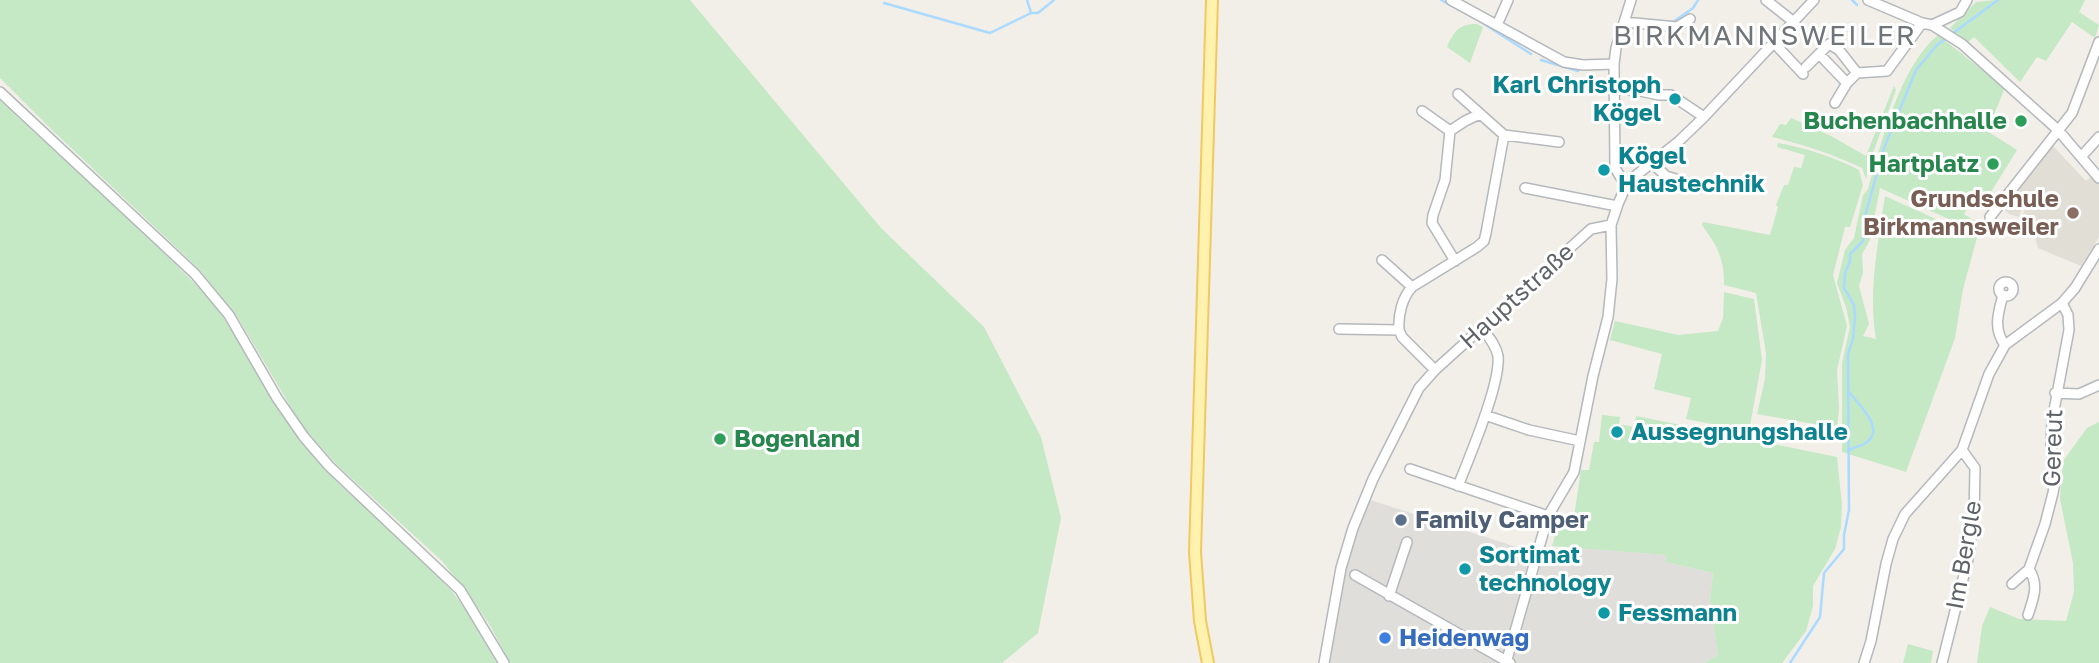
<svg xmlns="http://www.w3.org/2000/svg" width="2099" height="663" font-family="'Golos Text',sans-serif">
<rect width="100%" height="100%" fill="#f1efe8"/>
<path fill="#e0deda" d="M1361,497L1532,552L1567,555L1570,547L1666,555V562L1713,573L1710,601L1718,655L1704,663H1319L1346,531Z"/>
<path fill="#e1ded6" d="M2052,145L2086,181L2092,176L2099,184V237L2081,266L2038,248L2035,237L2013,230L2016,222L2019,223L2027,205L2023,204L2019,217L2009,214L2004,209Z"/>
<path fill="#c5e8c5" d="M0,0H690L881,228L984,327L1041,437L1061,518L1038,633L1002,663H510L491,627L469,595L442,561L337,465L302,426L237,316L199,269L51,129L0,78Z
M1995,0H2085L2079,12L2099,25L2095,38L2072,22L2046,61L2037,57L2020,82L1974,37L1968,42L1950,28L1976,2Z
M1477,24L1483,27L1470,63L1447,47C1454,31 1459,24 1477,24Z
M1938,35L2005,88L1987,131L2017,150L1986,200L1976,193L1964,214L1984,227L1982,229L1951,220L1880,188L1870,240L1862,254L1863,273L1859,286L1869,324L1863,336L1876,339C1868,289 1878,245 1885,196L1949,225L1978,234L1963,289L1955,338L1906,472L1842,452V363L1850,327L1846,307L1837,283L1845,250L1854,238L1863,195L1868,189C1881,143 1900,66 1938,35Z
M1894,86L1896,90L1870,161L1866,179L1862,168C1832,154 1803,144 1772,137L1780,124L1786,125L1791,118L1831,136L1866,156Z
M0,100L154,243L209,298L225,320L295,434L340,485L399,538L451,590L465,609L497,663H0Z
M1778,143C1806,148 1834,157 1859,170L1863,185L1850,227H1845L1833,275L1847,326L1837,370L1839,409L1837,428L1757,414L1765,379L1766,353L1756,293L1724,285C1724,257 1718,248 1702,225L1703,222L1770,235L1778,207L1776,205L1784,185H1788L1794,167L1801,168L1805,155L1777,147Z
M1724,292L1754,299L1762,360L1749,431L1686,419L1691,398L1654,389L1662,354L1610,340L1615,321L1678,335L1718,331L1723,318Z
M1602,415L1620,417L1619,424L1634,427L1636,416L1837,457L1842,505L1841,527L1835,549L1813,586V606L1806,631L1782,663H1704L1718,655L1710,601L1713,573L1666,562V555L1552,546L1561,516L1574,517L1581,470H1589L1594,442H1599Z
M2099,422V663H1977L1982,626L1990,607L2019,619L2066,621L2074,592L2073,563L2060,499L2063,461L2087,428Z
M1908,644L1933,651L1931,663H1903Z"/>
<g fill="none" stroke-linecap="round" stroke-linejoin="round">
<path stroke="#aadaff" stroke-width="2.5" d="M1027,0L1031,13
M1441,0L1474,18
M1852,0L1857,5
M884,3L990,33L1031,13H1038L1054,0
M1481,22L1531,54
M1673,22L1693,8L1698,0
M1541,60L1578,71
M1848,451C1853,447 1858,447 1864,444C1888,431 1859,405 1849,392
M1790,663L1820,617L1824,573L1844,549V535L1849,510L1848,354L1853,339L1855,316L1854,305L1844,288L1845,273L1850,261V254L1862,242L1866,232L1865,216L1884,148L1916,70L1937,45L1998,0"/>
<g stroke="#b5b8bc" stroke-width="12">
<path id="minor" d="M1451,0L1564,62L1583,65L1614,64
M1766,0L1795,23
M1868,0L1922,23L1932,25L1962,44L2058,130L2099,178
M1624,22L1677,27L1690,19
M1497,25L1508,0
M1932,25L1960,12L1967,0
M1775,44L1803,74
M1819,54L1847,83
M1806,67L1829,44L1839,50L1857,73
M1615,89L1640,91L1659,95H1671L1704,117
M0,92L195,274L229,315L277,398L304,437L329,466L460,590L504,663
M1835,103L1847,83L1857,73L1887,71L1922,23
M1422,111L1450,131
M1504,135L1559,142
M2081,157L2099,137
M1652,163L1666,176L1698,186
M1626,186L1615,168L1614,64L1616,48L1631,0
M1525,188L1617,206
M1990,217L2072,113L2099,42
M1382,260L1412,287
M1455,261L1432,223L1433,215L1445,180L1450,131L1465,121L1480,114
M1999 289a7 7 0 1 1 14 0a7 7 0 1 1-14 0Z
M2003,295C1998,313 1993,329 2005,345
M1339,329L1399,330L1402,337L1435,370
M1399,330C1398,315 1402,298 1412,287L1477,247L1484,241L1486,233L1504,135L1458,94
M2055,393L2079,394L2099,385
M1485,415L1529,430L1580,441
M1410,469L1548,516
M1458,486C1469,458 1501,383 1498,356C1496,345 1488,336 1482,328
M1355,575L1510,663
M2012,584L2029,569L2045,524L2053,493L2055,482L2051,446L2052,421L2069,330L2068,315L2062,303
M1389,596L1407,542
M2028,615C2034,597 2039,585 2029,569
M1324,663L1341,568L1353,528L1373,479L1419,388L1435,370L1591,229L1611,225
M1506,663L1548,516L1574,472L1593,376L1608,317L1612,279L1611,225L1618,204L1626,186L1634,177L1678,142L1704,117L1814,0
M1864,663L1871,641L1886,564L1893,539L1905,514L1962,450L1989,374L2005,345L2062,303L2075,288L2099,249
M1942,663L1968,559L1974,518L1975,468L1962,450"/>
</g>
<g stroke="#f2c960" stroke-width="14">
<path id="major" d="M1208,663L1200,621L1195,552L1212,0"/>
</g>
<use href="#minor" stroke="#fff" stroke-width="9"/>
<use href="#major" stroke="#fff2af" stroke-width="10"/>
</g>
<g fill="#0f9aa8" stroke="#fff" stroke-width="2.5">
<circle cx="1675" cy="99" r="7"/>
<circle cx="1604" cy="170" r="7"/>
<circle cx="1617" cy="432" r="7"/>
<circle cx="1465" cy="569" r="7"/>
<circle cx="1604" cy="613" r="7"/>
</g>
<g fill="#2e9e5b" stroke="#fff" stroke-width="2.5">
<circle cx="2021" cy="121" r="7"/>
<circle cx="1993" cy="164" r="7"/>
<circle cx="720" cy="439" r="7"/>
</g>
<circle fill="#8d6e63" stroke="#fff" stroke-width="2.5" cx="2073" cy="213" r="7"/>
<circle fill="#5c6f8a" stroke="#fff" stroke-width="2.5" cx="1401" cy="520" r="7"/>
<circle fill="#3f7fe0" stroke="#fff" stroke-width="2.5" cx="1385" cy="638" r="7"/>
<g text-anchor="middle" stroke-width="6" stroke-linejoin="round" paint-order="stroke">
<g font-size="24" font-weight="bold" fill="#0d838f" stroke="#fff" text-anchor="start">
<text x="1661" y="93" text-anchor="end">Karl Christoph<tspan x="1661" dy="28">Kögel</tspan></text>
<text x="1618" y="164">Kögel<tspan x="1618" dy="28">Haustechnik</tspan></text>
<text x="1631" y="440">Aussegnungshalle</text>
<text x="1479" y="563">Sortimat<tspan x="1479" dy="28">technology</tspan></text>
<text x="1618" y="621">Fessmann</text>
</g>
<g font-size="24" font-weight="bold" fill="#27864d" stroke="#fff" text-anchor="end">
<text x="2007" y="129">Buchenbachhalle</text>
<text x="1979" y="172">Hartplatz</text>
<text x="734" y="447" text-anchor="start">Bogenland</text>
</g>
<g font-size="24" font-weight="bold" fill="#785e54" stroke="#fff" text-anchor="end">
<text x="2059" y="207">Grundschule<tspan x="2059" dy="28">Birkmannsweiler</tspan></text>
</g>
<g font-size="24" fill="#5f6368" stroke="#fff">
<text transform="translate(1517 296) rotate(-42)" y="8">Hauptstraße</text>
<text transform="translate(2053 448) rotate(-88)" y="8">Gereut</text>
<text transform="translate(1964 555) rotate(-80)" y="8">Im Bergle</text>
</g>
<g font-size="24" font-weight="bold" fill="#4e5e75" stroke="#fff" text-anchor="start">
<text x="1415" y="528">Family Camper</text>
</g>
<g font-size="24" font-weight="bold" fill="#366cbe" stroke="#fff" text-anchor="start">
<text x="1399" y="646">Heidenwag</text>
</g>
<g font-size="28" letter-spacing="2" fill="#70757a" stroke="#fff">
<text x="1765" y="45">BIRKMANNSWEILER</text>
</g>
</g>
</svg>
